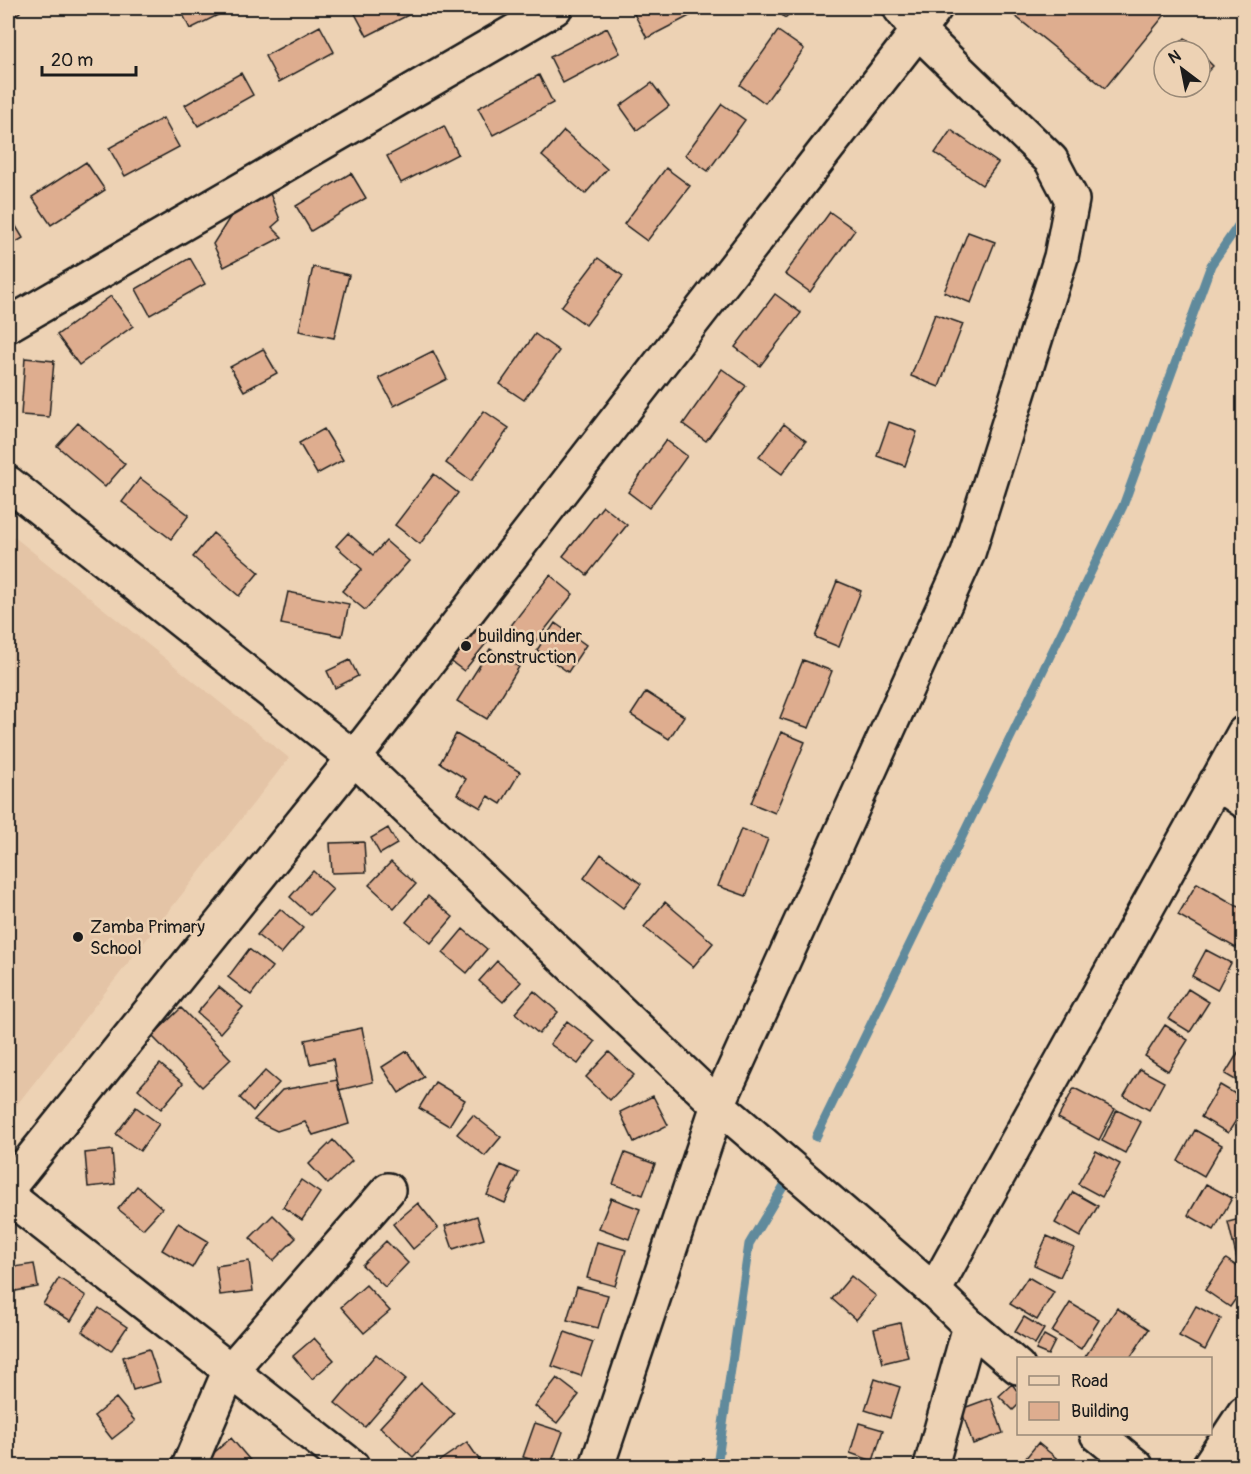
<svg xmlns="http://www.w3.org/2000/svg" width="1251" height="1474" font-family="Pangolin,sans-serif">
<rect width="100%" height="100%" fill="#edd2b4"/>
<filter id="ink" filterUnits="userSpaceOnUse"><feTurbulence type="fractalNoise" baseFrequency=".0167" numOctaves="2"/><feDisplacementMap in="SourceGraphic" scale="12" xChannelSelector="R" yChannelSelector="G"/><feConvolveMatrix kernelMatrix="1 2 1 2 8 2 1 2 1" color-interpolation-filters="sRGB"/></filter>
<g filter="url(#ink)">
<path fill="#e4c4a6" d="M8,532L289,758L8,1116Z"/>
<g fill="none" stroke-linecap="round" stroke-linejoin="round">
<path stroke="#618a9c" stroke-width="9" d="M816,1137L1123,506L1211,265L1244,217
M717,1466L749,1244L786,1182"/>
</g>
<path fill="#dead8f" stroke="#1c1c1c" stroke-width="1.5" d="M8,8H17L20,12L8,21Z
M180,8H219L222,13L190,29Z
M352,8H422L367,36Z
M637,8H702L703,9L647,38L632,10Z
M775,8H795L785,18Z
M1005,8H1164L1168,11L1105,88Z
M320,26L334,52L279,82L265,56Z
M607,28L620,53L563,83L550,57Z
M778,31L804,49L765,103L740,85Z
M1185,38L1198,51H1172Z
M1200,53L1213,66L1200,79Z
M241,73L253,95L198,126L185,105Z
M539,75L553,103L493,135L478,108Z
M652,83L669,106L637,130L620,106Z
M722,104L745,120L708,171L685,155Z
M163,118L179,147L125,176L109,148Z
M444,126L458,154L401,183L387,156Z
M951,130L998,163L982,185L935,153Z
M564,131L607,169L585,194L542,156Z
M86,162L105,190L51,225L32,197Z
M666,168L690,186L647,241L624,224Z
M351,173L366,198L311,231L296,206Z
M268,188L280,220L272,227L282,237L224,267L213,244L232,214Z
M830,212L855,230L810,292L785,274Z
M8,213L23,238L8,247Z
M968,232L995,242L971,303L944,292Z
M190,258L205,284L150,315L136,289Z
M598,258L623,276L586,325L561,307Z
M313,267L349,275L334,338L299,331Z
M775,294L801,313L760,366L735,347Z
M111,296L133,326L79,365L57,335Z
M935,314L963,324L939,387L911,376Z
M535,334L559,351L524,400L500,384Z
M263,349L277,373L244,391L230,367Z
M433,351L447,379L394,406L379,378Z
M25,358L54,361L49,417L21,415Z
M722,369L746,386L706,441L683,424Z
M484,411L509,428L471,481L446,463Z
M889,422L917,432L905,466L877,456Z
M78,423L125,464L105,487L57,446Z
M784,424L806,441L782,474L759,457Z
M324,429L343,460L317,474L299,443Z
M666,440L687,456L649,508L628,492Z
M434,474L458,493L420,544L395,525Z
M140,478L189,515L171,539L122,502Z
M603,506L627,525L587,575L563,556Z
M213,533L259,572L239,596L193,557Z
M348,533L373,555L386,541L409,561L365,610L342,591L362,569L336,546Z
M550,575L573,594L532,646L509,628Z
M837,581L861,591L839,647L815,637Z
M288,592L349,604L342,636L281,624Z
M469,619L491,637L464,671L441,654Z
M555,623L586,645L568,672L537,650Z
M490,649L519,667L487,719L457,701Z
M350,660L358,676L335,688L327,671Z
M803,660L832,671L809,728L780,718Z
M646,692L684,716L669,739L631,715Z
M781,732L805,742L775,813L751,803Z
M456,734L520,772L501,804L488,796L481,808L457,794L466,779L440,763Z
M388,828L397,844L380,854L371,838Z
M741,829L768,839L746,896L718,886Z
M364,842L366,872L332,873L330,843Z
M601,854L641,884L623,908L584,878Z
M391,862L416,884L394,908L369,885Z
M313,871L333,889L310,915L290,897Z
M1197,883L1244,910V934L1236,948L1178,915Z
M428,896L453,917L431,943L406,922Z
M665,902L713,943L693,967L644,927Z
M280,909L303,928L281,954L257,935Z
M463,929L487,949L467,973L443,953Z
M249,949L272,967L251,995L228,977Z
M1206,950L1231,963L1217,990L1192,976Z
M497,961L521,982L503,1002L479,981Z
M219,987L243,1007L220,1033L197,1013Z
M1188,989L1209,1002L1190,1032L1169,1019Z
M534,991L558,1012L539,1034L515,1013Z
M181,1008L231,1059L202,1087L152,1036Z
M567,1021L595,1042L578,1064L550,1044Z
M1165,1025L1188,1040L1168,1071L1145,1056Z
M362,1028L373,1082L339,1090L333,1059L310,1064L305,1040Z
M1242,1046H1244V1085L1225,1074Z
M407,1051L424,1077L399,1093L382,1067Z
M609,1052L634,1075L610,1100L586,1077Z
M160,1064L183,1083L161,1109L138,1089Z
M1140,1069L1164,1082L1149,1110L1124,1096Z
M265,1071L279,1083L253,1111L240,1098Z
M337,1080L349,1124L313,1135L305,1122L277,1131L254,1120L282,1090Z
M435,1082L465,1100L449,1126L419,1108Z
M1220,1085L1244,1099V1108L1228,1133L1201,1117Z
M1074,1088L1115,1109L1099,1140L1058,1118Z
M653,1096L668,1125L634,1142L620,1112Z
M136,1107L159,1124L140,1151L116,1134Z
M1117,1110L1141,1122L1125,1153L1102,1141Z
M473,1115L501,1137L485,1156L457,1134Z
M1195,1130L1222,1145L1204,1176L1178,1161Z
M333,1140L352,1161L328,1184L309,1164Z
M112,1150L115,1184L88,1187L85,1153Z
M1096,1151L1120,1164L1102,1197L1078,1184Z
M625,1153L655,1164L643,1195L613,1184Z
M501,1165L519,1173L505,1203L487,1195Z
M301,1180L320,1193L302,1220L283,1207Z
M1206,1184L1232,1198L1214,1230L1188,1215Z
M137,1186L162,1208L143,1229L118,1209Z
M1073,1192L1098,1206L1080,1237L1055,1223Z
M611,1198L640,1209L629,1239L599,1228Z
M418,1203L438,1228L413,1249L393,1224Z
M273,1215L296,1238L273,1261L250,1238Z
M477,1216L484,1239L453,1249L445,1226Z
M1244,1218V1257L1237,1259L1228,1222Z
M178,1223L208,1241L192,1268L162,1250Z
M1047,1236L1074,1248L1060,1277L1034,1265Z
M386,1241L408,1263L385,1287L362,1265Z
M597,1242L626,1250L615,1286L587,1278Z
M1226,1259L1244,1271V1287L1230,1307L1205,1290Z
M249,1261L253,1291L220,1295L216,1266Z
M34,1264L38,1287L10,1292L8,1268Z
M851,1276L876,1296L856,1320L832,1299Z
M1028,1277L1054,1292L1037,1320L1010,1304Z
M59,1278L86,1296L71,1321L43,1304Z
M366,1285L390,1311L364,1333L341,1307Z
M577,1287L608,1295L598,1328L567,1320Z
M1070,1303L1099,1320L1081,1349L1052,1332Z
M1196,1306L1221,1319L1205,1350L1179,1336Z
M99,1308L127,1327L111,1351L82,1331Z
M1117,1308L1149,1329L1130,1358H1088L1085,1357Z
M1024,1317L1044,1329L1035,1344L1015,1332Z
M900,1323L908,1357L883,1363L874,1329Z
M565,1332L593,1342L581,1376L552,1366Z
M1044,1335L1055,1341L1048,1355L1036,1350Z
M314,1338L334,1360L312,1379L293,1356Z
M149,1349L160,1382L133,1390L123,1357Z
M376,1354L406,1379L365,1427L335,1403Z
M557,1378L579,1395L557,1423L535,1406Z
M875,1379L900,1387L890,1418L865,1410Z
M421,1383L454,1414L413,1457L380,1427Z
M1012,1384L1018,1392V1405L1013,1410L999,1396Z
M116,1398L135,1421L112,1439L94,1416Z
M991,1398L1003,1433L973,1444L961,1409Z
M535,1423L563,1432L550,1466L523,1457Z
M859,1423L883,1430L873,1461L850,1453Z
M231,1438L255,1466H217L209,1457Z
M467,1442L483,1465L480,1466H432Z
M1038,1443L1066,1466H1024L1021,1464Z
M951,1459L978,1466H949Z"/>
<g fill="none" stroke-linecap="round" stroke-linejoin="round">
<g stroke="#1c1c1c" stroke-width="38">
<path id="minor" d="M900,8L918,31L935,8
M8,325L555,8
M8,483L354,758L718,1105L934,1291L970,1326L1018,1367
M1216,782L1244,801
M8,1188L354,758L918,31L1051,160L1072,200L1061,257L968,553L718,1105L597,1466
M8,1196L352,1466
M934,1291L1244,733
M1097,1434L1136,1466
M189,1466L229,1372L388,1190
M931,1466L970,1326
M1209,1466L1244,1413"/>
</g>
<use href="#minor" stroke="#edd2b4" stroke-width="33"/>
</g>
</g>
<g fill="#1c1c1c" stroke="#edd2b4" stroke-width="2">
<circle cx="466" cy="646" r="6"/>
<circle cx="78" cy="937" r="6"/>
</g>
<g text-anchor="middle" stroke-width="5" stroke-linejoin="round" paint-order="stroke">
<g font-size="18" fill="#1c1c1c" stroke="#edd2b4" text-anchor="start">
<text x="478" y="642">building under<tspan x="478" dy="21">construction</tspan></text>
<text x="90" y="933">Zamba Primary<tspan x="90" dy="21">School</tspan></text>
</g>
</g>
<rect width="1251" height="1474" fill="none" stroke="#edd2b4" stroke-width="30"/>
<rect x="15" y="15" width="1221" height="1444" fill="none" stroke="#1c1c1c" stroke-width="2" filter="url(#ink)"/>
<rect x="1017" y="1357" width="195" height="78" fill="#edd2b4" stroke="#998977" stroke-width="1.5"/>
<rect x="1029" y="1376" width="30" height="9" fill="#edd2b4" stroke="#998977" stroke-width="1.5"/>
<text x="1071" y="1387" font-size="18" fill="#1c1c1c">Road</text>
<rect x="1029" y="1402" width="30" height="18" fill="#dead8f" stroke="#998977" stroke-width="1.5"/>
<text x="1071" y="1417" font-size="18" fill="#1c1c1c">Building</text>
<g transform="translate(1182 69) rotate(328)"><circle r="28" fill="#edd2b4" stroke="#998977" stroke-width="1.5"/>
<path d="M0-4.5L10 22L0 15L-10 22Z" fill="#1c1c1c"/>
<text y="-9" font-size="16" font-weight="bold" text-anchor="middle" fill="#1c1c1c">N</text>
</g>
<path d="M42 66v9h94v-9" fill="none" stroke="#1c1c1c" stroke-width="3"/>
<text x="51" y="66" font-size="18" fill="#1c1c1c" stroke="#edd2b4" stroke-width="4.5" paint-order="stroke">20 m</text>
</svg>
